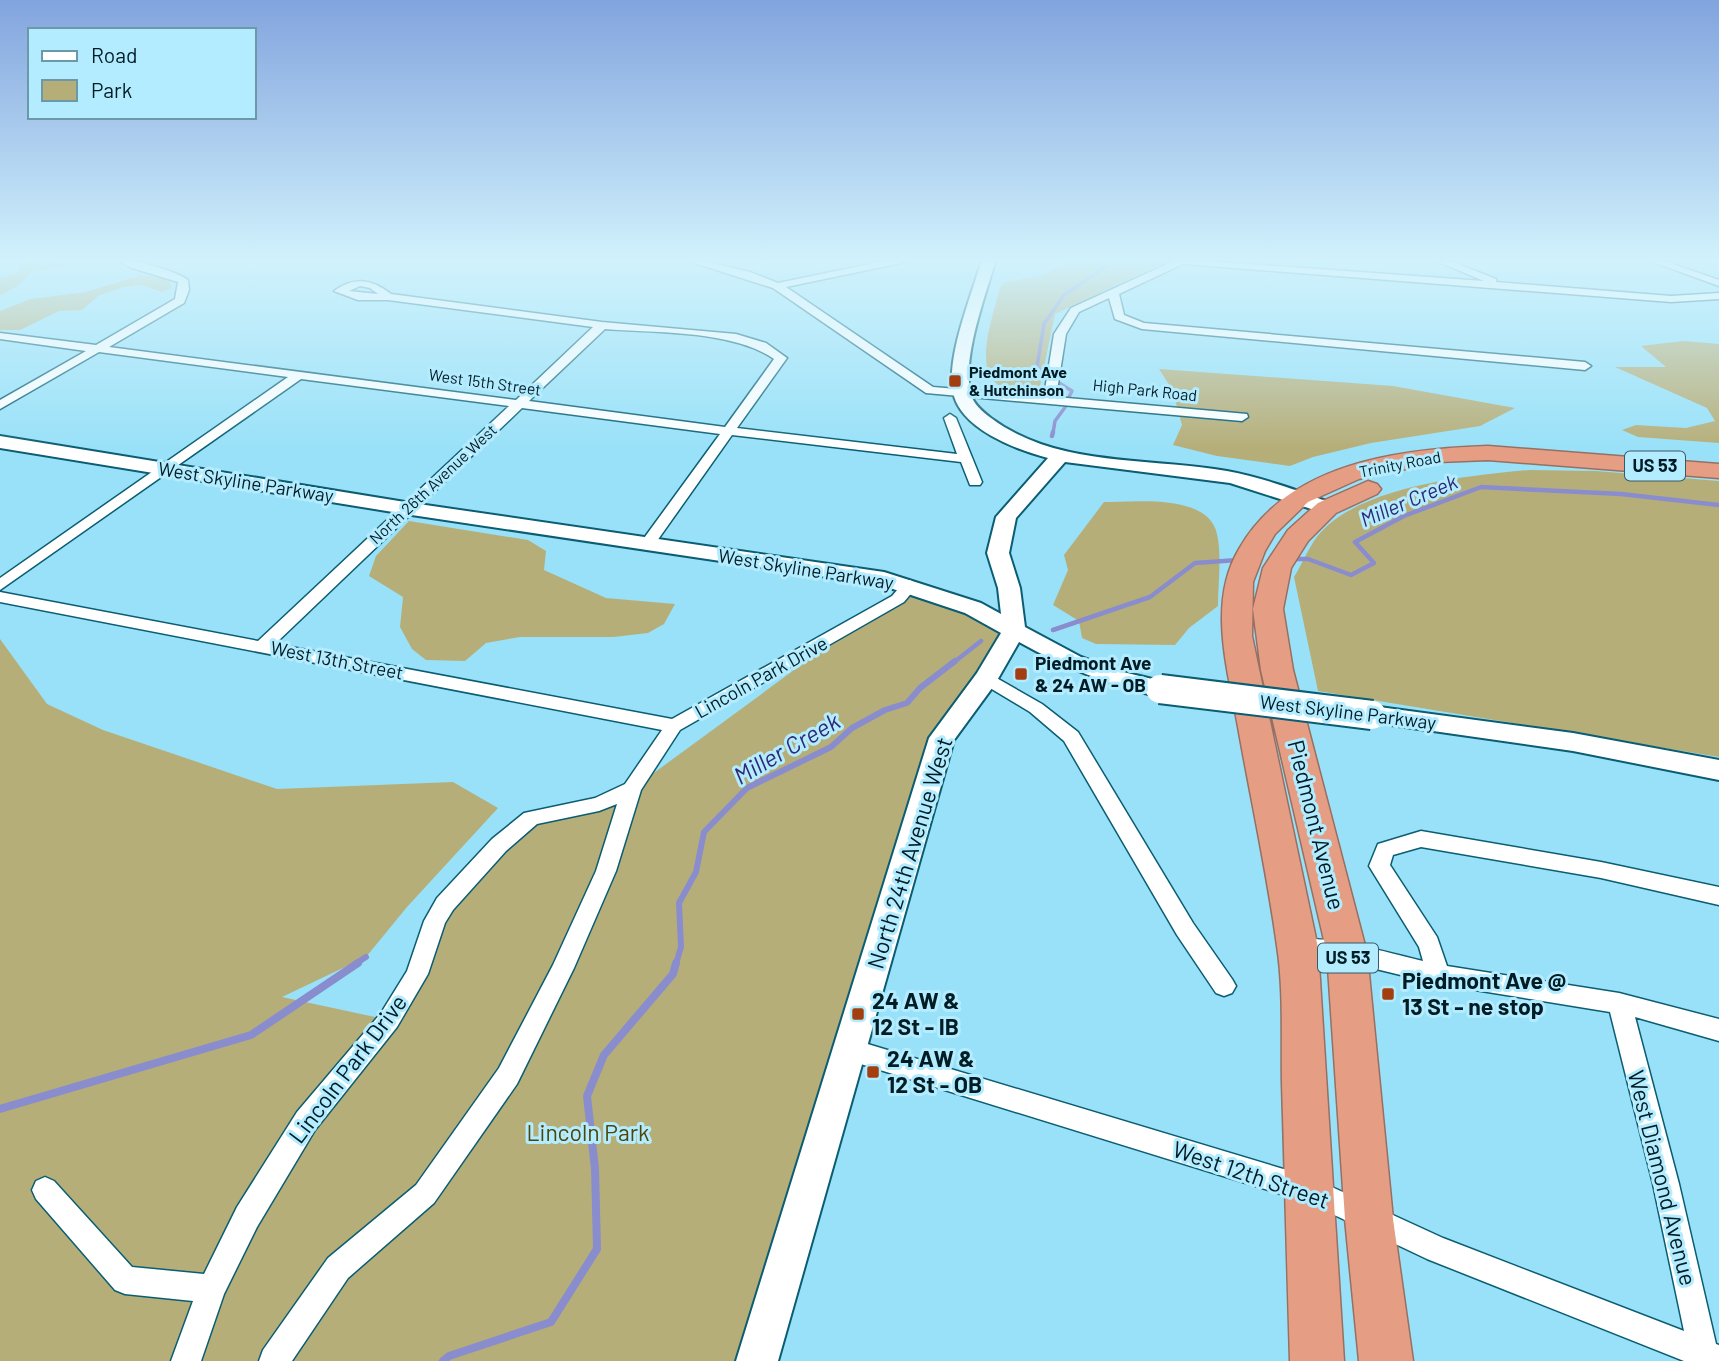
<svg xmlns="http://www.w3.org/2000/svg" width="1719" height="1361" font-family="Barlow,sans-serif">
<rect width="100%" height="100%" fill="#99e1f8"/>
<path fill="#b6ae79" d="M30,259H51L68,266L31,272L18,286L0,295V278L17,273L22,262Z
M1072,259L1167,261L1055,314L1040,386C1030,391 1018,391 1008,389C967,379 995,312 1000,287L1005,282L1044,275Z
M141,275L168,279L172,288L162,292L142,285L123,287L98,296L82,310L59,311L20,330H0V311L31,299L86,292Z
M1683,341L1719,344V443L1638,437L1622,430L1636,425L1686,428L1715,421L1707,408L1615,367H1666L1641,346Z
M1159,369L1393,386L1515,408L1480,426L1371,443L1313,457L1290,466L1217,456L1173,445L1182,425L1172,389Z
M1530,470L1596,471L1719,481V757L1318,691L1294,577C1303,563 1310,543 1322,531C1364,486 1471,475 1530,470Z
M1104,502C1135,502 1208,493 1217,534C1222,556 1218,584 1218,606L1189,628L1175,645L1096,644L1082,638L1079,621L1053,605L1068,570L1064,555Z
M409,521L528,540L546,551L544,570L606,598L675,604L664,624L648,633L614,637H520L486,643L465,661L426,660L412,649L400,627L403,597L369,576L376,556Z
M910,585L1014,631L942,738L757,1361H0V639L47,704L103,730L277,789L453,782L498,808L407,907L366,957L282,997L389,1020L435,921L531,818L632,789Z"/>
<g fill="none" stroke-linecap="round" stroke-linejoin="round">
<path stroke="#898dce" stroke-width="3.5" d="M1042,371L1037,367L1044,324L1064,295L1117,259
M1056,381L1072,391L1069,397
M1053,433L1055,421L1066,406"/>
<path stroke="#898dce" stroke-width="4.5" d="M1052,436L1053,432
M1290,559H1308L1351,575L1374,563L1355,542L1404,516L1481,487L1621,494L1719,505
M1053,630L1150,597L1195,563L1238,560
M953,663L981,641"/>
<path stroke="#898dce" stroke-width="6" d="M355,964L366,957
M676,964L681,947L679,903L696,872L704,832L747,788L831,747L852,728L885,710L907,703L920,688L955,661"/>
<path stroke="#898dce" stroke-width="8" d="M0,1109L251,1035L358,963
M443,1361L449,1356L551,1322L597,1249L595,1169L587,1096L604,1055L673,974L676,963"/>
<g stroke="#0a5d72" stroke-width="3">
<path id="street" d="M115,259C129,258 177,271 188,280L189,290L184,303L109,347L516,400L593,327L388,300H358L334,291C354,276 372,279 391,294L602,322L736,334L766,343L787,358L737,428L957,454L944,418L950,414L956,418L982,482L980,485H970L961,462L732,435L652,548L647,550L639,545L720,434L522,408L275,644L672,719L892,596L904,582L910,580L918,585L904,602L680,730L641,790L616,871L574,968L517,1084L434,1203L348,1278L292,1361H259L263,1350L328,1258L416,1185L499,1068L553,965L596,871L617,804L599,811L537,824L506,851L453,910L445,923L428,974L397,1027L315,1130L257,1227L224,1294L201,1361H171L193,1301L125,1294L115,1290L36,1199L32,1190L36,1181L45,1177L54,1181L132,1267L204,1274L237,1207L297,1112L381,1013L407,971L424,921L437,898L492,839L524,813L595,798L625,784L662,730L0,602V592L258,641L509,406L301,379L0,590V578L288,377L99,352L0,409V400L86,351L0,339V333L96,345L175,299L178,282L132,268ZM360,286L370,288L378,294L349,291ZM605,329C655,333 733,330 774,359L725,427L529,401Z
M682,259H697L750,272L778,283L894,259H911L906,262L786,287L933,387L1044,396L1054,334L1071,308L1178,259L1484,281L1432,259H1445L1496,279V282L1671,296L1719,293V299L1671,302L1183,264L1119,294L1124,315L1144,323L1585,362L1591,366L1585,370L1142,329L1115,319L1109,298L1079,312L1066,334L1056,397L1247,414L1248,417L1242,421L926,393L773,288Z
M1645,259H1658L1719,280V286Z
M986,672L1042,704L1078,732L1193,923L1232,979L1236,986L1232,993L1224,996L1216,993L1177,935L1064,741L1030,712L980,682L977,678Z
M1421,831L1601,862L1719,887V905L1601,878L1421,847L1393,855L1390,865L1437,937L1447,966L1619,993L1719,1019V1041L1635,1017L1679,1184L1716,1344L1719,1345V1361H1684L1427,1259L1307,1202L851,1061L842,1058L839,1050L842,1042L851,1039L1310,1177L1443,1238L1684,1331L1653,1184L1610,1012L1438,984L1347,962L1290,955L1287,948L1290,941C1319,932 1392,954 1423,961L1419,947L1369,866L1378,844Z"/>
</g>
<g stroke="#0a5d72" stroke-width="4">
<path id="secondary" d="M982,259H996C986,294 961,359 971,394C973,404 983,412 991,418C1058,468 1150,457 1227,471C1264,478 1299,491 1334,504L1337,508L1327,514L1230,483L1065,462L1016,518L1009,553L1020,588L1025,627L1081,657L1119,671L1169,683L1172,689L1169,695L1160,697C1109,685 1065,668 1019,642L995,684L954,740L778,1361H736L929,738L977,673L1001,633L965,613L881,585L405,514L0,448V436L405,502L884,572L981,603L1001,614L998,588L987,553L996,517L1048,458C1017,450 960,429 953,392C946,356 972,295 982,259Z
M1372,706L1573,733L1719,760V780L1573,751L1363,721L1359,715L1363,709Z"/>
</g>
<g stroke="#957063" stroke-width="3">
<path id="highway" d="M1488,446L1719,464V478L1488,460L1438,462L1359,479L1308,502L1275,534L1265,551L1253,582L1252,636L1318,948L1344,1361H1290C1287,1269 1285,1176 1282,1084C1281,1039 1284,991 1277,946C1267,873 1251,800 1238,727C1228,670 1207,603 1239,549C1288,463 1398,449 1488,446Z
M1368,481L1377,484L1381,489L1377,494L1336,513L1308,541L1291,568L1283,609L1293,670L1367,953L1393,1219L1413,1361H1359L1345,1219L1327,953L1261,670L1253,609L1263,568L1288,530L1318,503Z"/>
</g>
<use href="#street" fill="#fff" fill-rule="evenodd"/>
<use href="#secondary" fill="#fff" fill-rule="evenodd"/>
<use href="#highway" fill="#e59e84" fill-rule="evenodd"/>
<g stroke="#0a5d72" stroke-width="32" stroke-linecap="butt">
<path id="secondary-bridge" d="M1160,689L1372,715"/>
</g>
<use href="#secondary-bridge" stroke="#fff" stroke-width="28"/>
</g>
<linearGradient id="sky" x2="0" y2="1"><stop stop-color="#82a4de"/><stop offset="0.58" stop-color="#d1f2fc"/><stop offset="1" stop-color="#d1f2fc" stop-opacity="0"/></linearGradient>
<rect width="1719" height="449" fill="url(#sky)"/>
<g fill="#a33e10" stroke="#b4ecff" stroke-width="2.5">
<rect x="948" y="374" width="14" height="14" rx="3.5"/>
<rect x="1014" y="667" width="14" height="14" rx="3.5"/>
<rect x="1381" y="987" width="14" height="14" rx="3.5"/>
<rect x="851" y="1007" width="14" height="14" rx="3.5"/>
<rect x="866" y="1065" width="14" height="14" rx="3.5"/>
</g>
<g text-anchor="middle" stroke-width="6" stroke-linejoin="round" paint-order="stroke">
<g font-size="16" font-weight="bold" fill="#001c25" stroke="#b4ecff" text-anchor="start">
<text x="969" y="378">Piedmont Ave<tspan x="969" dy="18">&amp; Hutchinson</tspan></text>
</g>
<g font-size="16" fill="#001c25" stroke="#b4ecff">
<text transform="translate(485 382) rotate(8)" y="6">West 15th Street</text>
<text transform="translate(1145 390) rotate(6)" y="6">High Park Road</text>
<text transform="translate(1400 464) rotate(-11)" y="6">Trinity Road</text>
<text transform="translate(433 484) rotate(-43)" y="6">North 26th Avenue West</text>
</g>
<g fill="#b4ecff" stroke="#365a66" stroke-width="2">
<rect x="1625" y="451.5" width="60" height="29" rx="5"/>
<rect x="1318" y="943.5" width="60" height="29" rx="5"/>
</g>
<g font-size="18" font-weight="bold" fill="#001c25">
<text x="1655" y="472">US 53</text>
<text x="1348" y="964">US 53</text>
</g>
<g font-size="19" fill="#001c25" stroke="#b4ecff">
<text transform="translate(246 482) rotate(9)" y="7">West Skyline Parkway</text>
<text transform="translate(806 569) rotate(9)" y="7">West Skyline Parkway</text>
<text transform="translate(337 660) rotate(11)" y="7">West 13th Street</text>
<text transform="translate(761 677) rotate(-29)" y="7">Lincoln Park Drive</text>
<text transform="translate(1348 712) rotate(7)" y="7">West Skyline Parkway</text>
</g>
<g font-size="19" font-weight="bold" fill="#001c25" stroke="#b4ecff" text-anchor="start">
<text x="1035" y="670">Piedmont Ave<tspan x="1035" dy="22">&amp; 24 AW - OB</tspan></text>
</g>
<g font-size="21" font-style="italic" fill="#2f2976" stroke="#b4ecff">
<text transform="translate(1409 501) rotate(-23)" y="7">Miller Creek</text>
</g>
<g font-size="23" fill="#001c25" stroke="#b4ecff">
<text transform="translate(1316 825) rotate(76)" y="8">Piedmont Avenue</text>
<text transform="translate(910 853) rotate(-73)" y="8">North 24th Avenue West</text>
<text transform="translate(348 1069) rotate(-53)" y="8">Lincoln Park Drive</text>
<text transform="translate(1251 1175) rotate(19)" y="8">West 12th Street</text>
<text transform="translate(1662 1178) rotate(76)" y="8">West Diamond Avenue</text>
</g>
<g font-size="23" font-weight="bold" fill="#001c25" stroke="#b4ecff" text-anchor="start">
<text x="1402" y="989">Piedmont Ave @<tspan x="1402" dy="26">13 St - ne stop</tspan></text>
<text x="872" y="1009">24 AW &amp;<tspan x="872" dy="26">12 St - IB</tspan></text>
<text x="887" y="1067">24 AW &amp;<tspan x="887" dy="26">12 St - OB</tspan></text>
</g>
<g font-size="23" fill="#4e4509" stroke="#b4ecff">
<text x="588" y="1141">Lincoln Park</text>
</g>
<g font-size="24" font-style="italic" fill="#2f2976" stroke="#b4ecff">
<text transform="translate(787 749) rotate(-30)" y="8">Miller Creek</text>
</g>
</g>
<rect x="28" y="28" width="228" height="91" fill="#b4ecff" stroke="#6c99a8" stroke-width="2"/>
<rect x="42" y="51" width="35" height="10" fill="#ffffff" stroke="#6c99a8" stroke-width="2"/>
<text x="91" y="63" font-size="21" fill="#001c25">Road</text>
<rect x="42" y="80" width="35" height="21" fill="#b6ae79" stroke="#6c99a8" stroke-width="2"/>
<text x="91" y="98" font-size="21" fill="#001c25">Park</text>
</svg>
